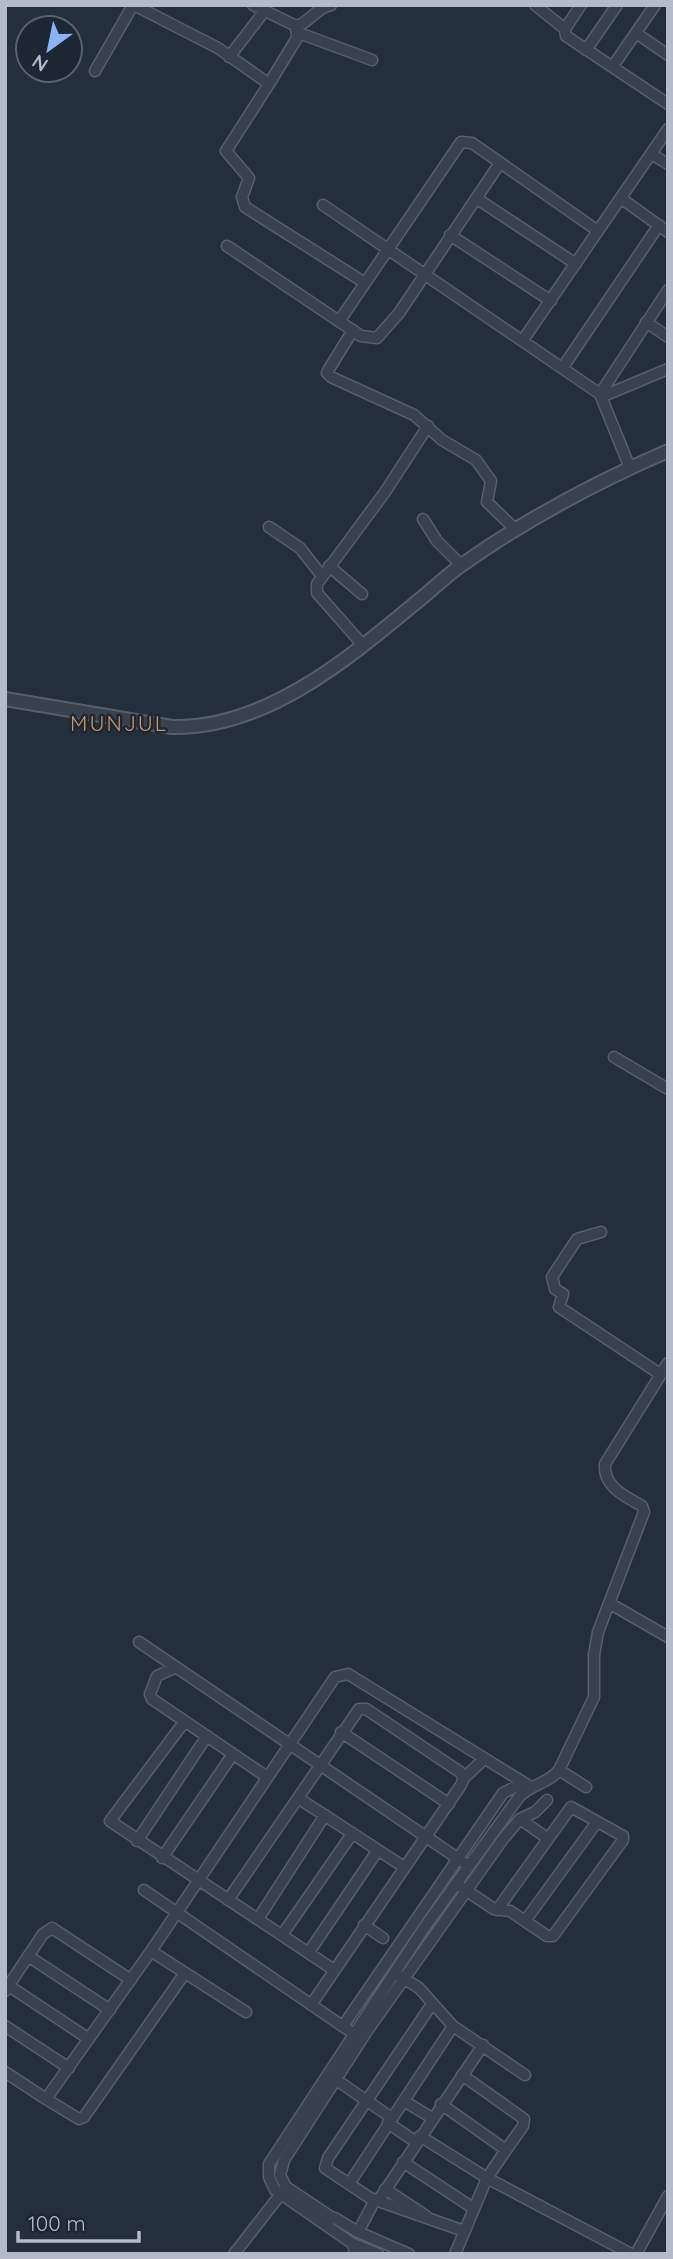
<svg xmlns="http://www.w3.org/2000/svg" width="673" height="2259" font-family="Quicksand,sans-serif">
<rect width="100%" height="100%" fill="#242f3e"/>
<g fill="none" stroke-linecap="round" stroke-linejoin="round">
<g stroke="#565f6c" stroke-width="13">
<path id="minor" d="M134,5L218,48L269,84L297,38L296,26
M253,5L296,26C310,23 315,8 331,5
M535,5L565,29
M581,5L565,29L566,36L668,104
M299,33L372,60
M636,33L668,55
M586,50L617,5
M229,57L263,13
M613,66L655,5
M95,71L133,5
M269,84L226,151L249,178L242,197L245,207L365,283
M651,154L668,164
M476,198L576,264
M622,199L668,232
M323,205L600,394L630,468
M450,235L551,301
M227,246L361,336L377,338L399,313L500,163
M340,320L461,142L472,143L598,231
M646,322L668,337
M353,330L329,369L327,373L331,377L414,415L442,440L476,460L491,481L487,502L516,530
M523,340L668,129
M563,367L659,225
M600,394L668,290
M601,397L668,369
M423,519L437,541L461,565
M269,527L300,548L322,576
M329,566L362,594
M362,644L317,593V584L385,492L428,426
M614,1057L668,1089
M601,1232L577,1239L552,1277L555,1289L563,1294L559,1307L660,1374
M609,1603L668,1637
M139,1642L469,1866
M176,1667L157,1676L150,1694L152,1699L267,1777
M185,1721L110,1821L334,1970
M341,1732L449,1804
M559,1770L586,1787
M464,1778L483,1760
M298,1798L404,1867
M520,1819L547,1838
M137,1841L207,1736
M162,1858L233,1754
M461,1887L494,1909L510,1911L547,1936H553L623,1840V1836L571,1807L497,1910
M144,1890L354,2034
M228,1900L359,1709H366L460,1772L464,1778L461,1785L311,2005
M258,1919L325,1815
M525,1921L597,1822
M364,1925L383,1938
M282,1935L352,1834
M151,1951L246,2012
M309,1952L378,1850
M28,1956L110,2010
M400,1976L419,1988L453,2026L525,2075
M9,1986L89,2039
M5,1991L43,1934L52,1928L131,1980
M432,2004L328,2158L325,2168L370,2198L464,2231
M5,2026L69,2068
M343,2026L503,1793L523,1783
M5,2072L46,2099L151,1951L335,1677L348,1674L531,1787
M462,2075L524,2119L523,2126L506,2150
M332,2077L392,2118
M46,2099L79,2119L84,2117L185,1973
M404,2101L432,2118
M441,2104L506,2150L487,2178L455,2254
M388,2123L416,2142
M420,2136L487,2178L631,2254
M403,2162L473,2208
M349,2184L453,2026
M385,2189L426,2216
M375,2200L358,2232L409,2254
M378,2201L483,2045
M331,2217L286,2187L280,2175L284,2160L367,2031L503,1839L520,1819L535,1812L547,1800
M328,2219L335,2218L358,2232
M353,2244L378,2254
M234,2254L280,2195
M355,2254L353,2244L275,2190L269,2177V2164L424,1928L519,1797C531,1784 548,1784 559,1770L594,1697V1655L598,1632L644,1512L642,1506C625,1496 603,1487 605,1464L668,1363
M636,2254L668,2196"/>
</g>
<g stroke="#565f6c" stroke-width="16">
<path id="tertiary" d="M5,699L172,727C266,729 349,658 418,601C433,589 447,575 463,564C527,519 596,482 668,451"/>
</g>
<use href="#minor" stroke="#38414e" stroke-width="10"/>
<use href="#tertiary" stroke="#38414e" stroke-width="12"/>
</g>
<g text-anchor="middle" stroke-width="5" stroke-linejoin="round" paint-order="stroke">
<g font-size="21" letter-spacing="2" fill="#d59563" stroke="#1d2633">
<text x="119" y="731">MUNJUL</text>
</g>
</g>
<rect width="673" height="2259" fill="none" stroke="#b4bcc9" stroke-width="14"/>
<g transform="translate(49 49) rotate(213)"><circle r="33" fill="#1d2633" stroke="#59626f" stroke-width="2"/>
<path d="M0-5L12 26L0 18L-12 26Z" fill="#8ab4f8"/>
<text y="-10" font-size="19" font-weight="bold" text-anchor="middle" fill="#b4bcc9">N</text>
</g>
<path d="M18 2231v10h121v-10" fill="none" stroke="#b4bcc9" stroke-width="3.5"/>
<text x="28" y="2231" font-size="21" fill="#b4bcc9" stroke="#1d2633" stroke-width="5" paint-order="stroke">100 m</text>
</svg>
